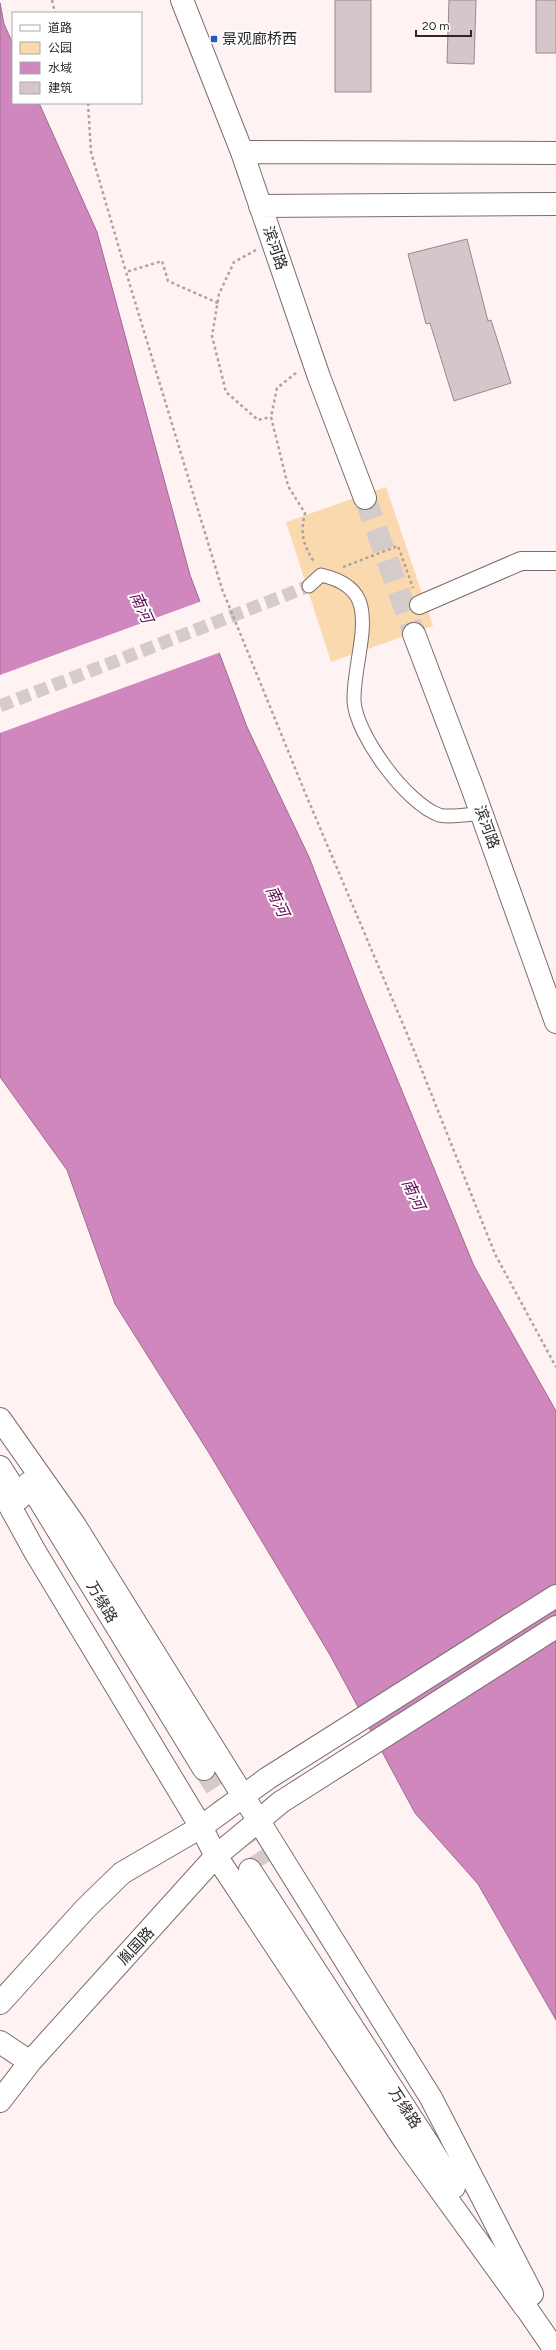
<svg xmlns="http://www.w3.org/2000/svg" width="556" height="2350" font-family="Figtree,'Noto Sans SC',sans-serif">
<rect width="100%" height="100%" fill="#fef3f2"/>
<path fill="#fbd9af" d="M386,487L433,626L331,662L286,522Z"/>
<path fill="#cf87be" stroke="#9f6b91" d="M0,3L4,24L13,44V103H39L97,232L190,575L247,727L309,857L363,996L474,1266L556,1411V2020L478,1884L415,1813L330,1655L209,1453L115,1304L67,1170L0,1077Z"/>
<path fill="#fef3f2" d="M202,601L221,652L0,733V675Z"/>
<path fill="#d4c6ca" stroke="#968a8d" d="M335,0H371V92H335Z
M449,0H476L474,64L447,63Z
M536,0H556V53H536Z
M467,239L488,321L491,320L511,383L454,401L430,323L426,324L408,254Z"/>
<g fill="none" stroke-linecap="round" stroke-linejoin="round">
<path stroke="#d4cbca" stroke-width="13" stroke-dasharray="13 6" stroke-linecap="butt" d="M0,706L309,586"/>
<path stroke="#d4cbca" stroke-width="22" stroke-dasharray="22 11" stroke-linecap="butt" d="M365,498L414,634"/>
<path stroke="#d4cbca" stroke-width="22" stroke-dasharray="22 11" stroke-linecap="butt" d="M204,1769L265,1864"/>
<g stroke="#7a6e6d" stroke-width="15">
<path id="pedestrian" d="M309,586L321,575C339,579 357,588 361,607C367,633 353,672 354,701C356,735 407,804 439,815C447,818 472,814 482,813"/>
</g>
<g stroke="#7a6e6d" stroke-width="20">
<path id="minor" d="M419,605L521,561H556"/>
</g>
<g stroke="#7a6e6d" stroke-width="24">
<path id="tertiary" d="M182,0L242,152L319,377L365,498
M242,152L556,153
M260,206L556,204
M414,634L472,787L556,1022"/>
</g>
<g stroke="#7a6e6d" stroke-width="24">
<path id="secondary" d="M0,1419L74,1524L431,2098L532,2294
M0,1467L20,1498
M29,1483L204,1769
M0,1488L34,1550L201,1827L216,1856L405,2141L525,2307
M250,1870L427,2142L454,2187
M0,2003L86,1908L122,1873L201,1827L268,1778L556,1596
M0,2042L30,2062
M0,2101L30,2062L216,1856L281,1802L556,1627
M518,2296L555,2350"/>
</g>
<path stroke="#aca3a2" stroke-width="2.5" stroke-dasharray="3 3" stroke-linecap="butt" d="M52,0L55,13
M88,103L91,152L126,272
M256,250L234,262L219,294L212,336L226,392L258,420L271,417
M218,303L168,281L162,261L126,272L222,589L304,790L413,1048L495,1254L556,1367
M296,373L277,388L271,417L288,486L305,513C300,534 303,544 314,562
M343,567L398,546L413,588"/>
<use href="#pedestrian" stroke="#fff" stroke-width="13"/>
<use href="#minor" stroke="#fff" stroke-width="18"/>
<use href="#tertiary" stroke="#fff" stroke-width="22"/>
<use href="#secondary" stroke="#fff" stroke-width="22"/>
</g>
<rect fill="#2856c5" stroke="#fff" stroke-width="1.5" x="210" y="35" width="8" height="8" rx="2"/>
<g text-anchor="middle" stroke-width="4" stroke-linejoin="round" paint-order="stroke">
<g font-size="15" fill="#2e2928" stroke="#fff" text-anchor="start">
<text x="222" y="44">景观廊桥西</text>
</g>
<g font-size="15" fill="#2e2928" stroke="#fff">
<text transform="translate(275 248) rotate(71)" y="5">滨河路</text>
<text transform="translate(487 827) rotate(70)" y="5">滨河路</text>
<text transform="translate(102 1602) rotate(59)" y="5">万缘路</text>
<text transform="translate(136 1946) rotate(-47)" y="5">胤国路</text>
<text transform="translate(405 2108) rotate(57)" y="5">万缘路</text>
</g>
<g font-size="16" font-style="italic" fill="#5e0451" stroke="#fff">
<text transform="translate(142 607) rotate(65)" y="6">南河</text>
<text transform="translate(278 901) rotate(65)" y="6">南河</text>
<text transform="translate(414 1194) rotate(65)" y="6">南河</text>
</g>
</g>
<rect x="12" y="12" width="130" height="92" fill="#ffffff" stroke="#aba9a9"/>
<rect x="20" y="25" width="20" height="6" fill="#ffffff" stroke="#aba9a9"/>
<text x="48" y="32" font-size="12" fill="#2e2928">道路</text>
<rect x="20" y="42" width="20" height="12" fill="#fbd9af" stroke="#aba9a9"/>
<text x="48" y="52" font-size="12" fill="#2e2928">公园</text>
<rect x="20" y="62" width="20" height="12" fill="#cf87be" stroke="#aba9a9"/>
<text x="48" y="72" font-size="12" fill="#2e2928">水域</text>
<rect x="20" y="82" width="20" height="12" fill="#d4c6ca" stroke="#aba9a9"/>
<text x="48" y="92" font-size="12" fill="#2e2928">建筑</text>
<path d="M416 30v6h55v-6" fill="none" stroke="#2e2928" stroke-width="2"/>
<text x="422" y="30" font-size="12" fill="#2e2928" stroke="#ffffff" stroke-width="3" paint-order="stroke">20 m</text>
</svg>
